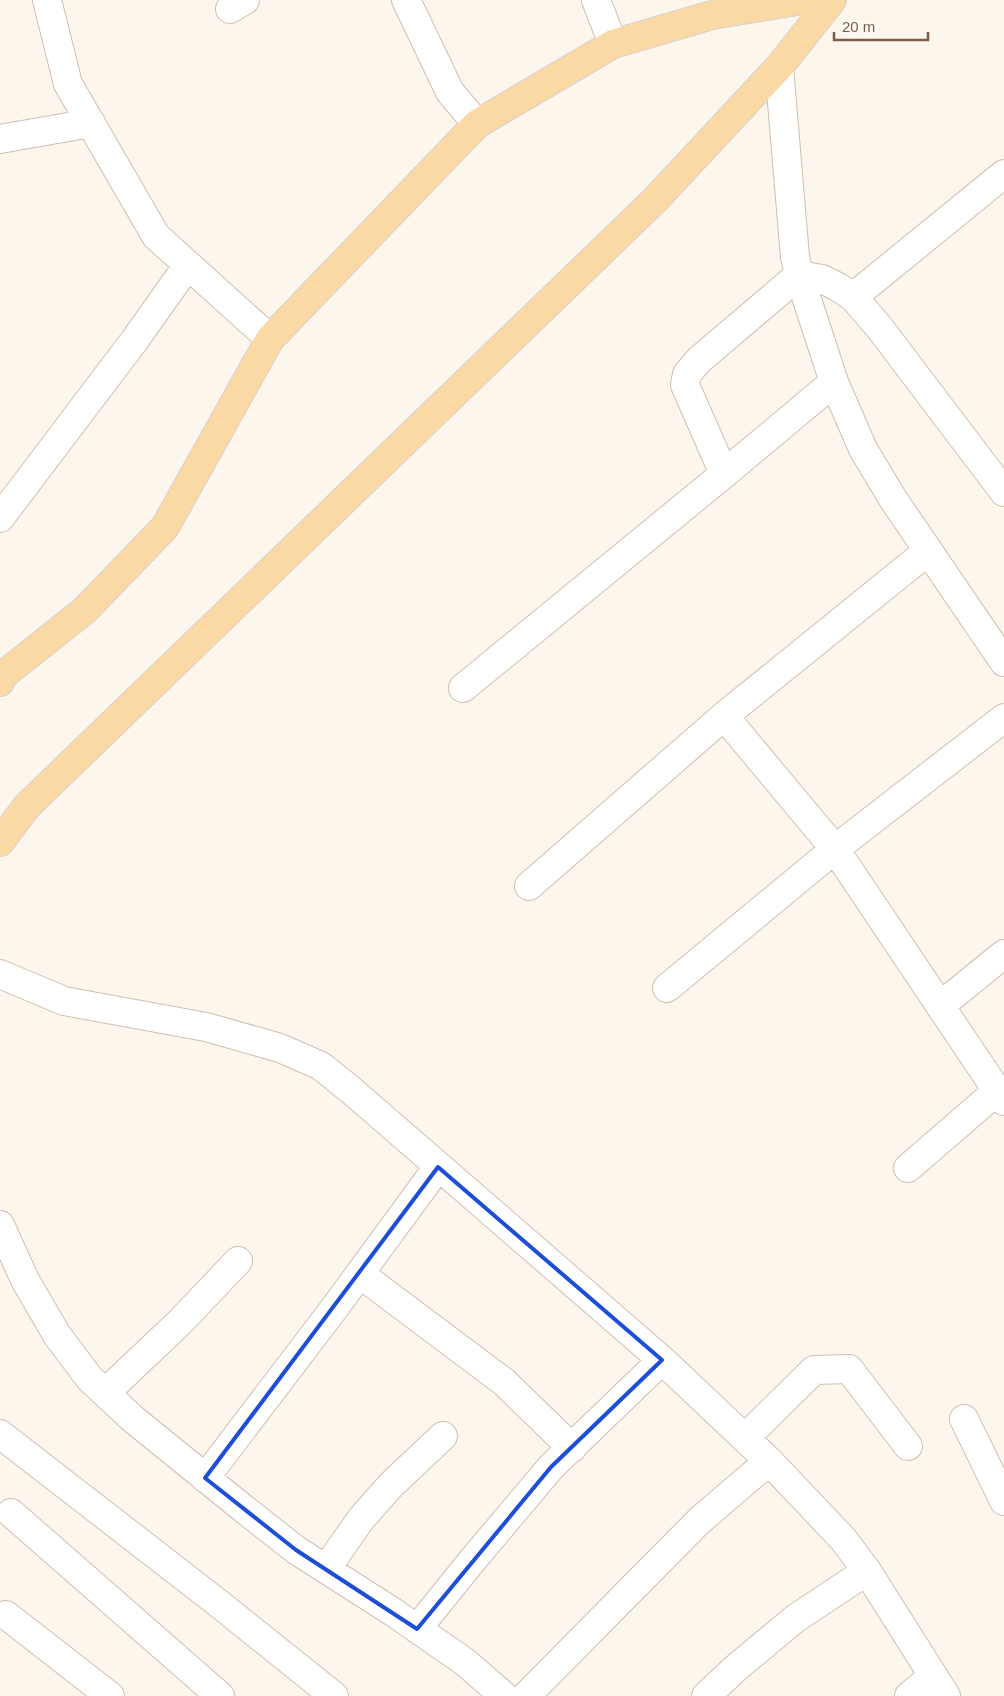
<svg xmlns="http://www.w3.org/2000/svg" width="1004" height="1696" font-family="Helvetica,sans-serif">
<rect width="100%" height="100%" fill="#fdf6ec"/>
<g fill="none" stroke-linecap="round" stroke-linejoin="round">
<g stroke="#d1beb0" stroke-width="30">
<path id="minor" d="M47,0L68,84L156,236L270,339
M406,0L450,92L477,124
M596,0L613,44
M230,9L245,0
M779,67L795,257L799,275L834,382L863,449L893,499L1004,662
M0,139L91,123
M853,297L1004,174
M834,382L724,474L685,385L687,374L699,360L799,275L822,279L838,287L853,297L879,327L1004,492
M0,518L134,341L188,265
M463,688L724,474
M1004,718L835,849L1004,1101
M529,886L724,716L928,551
M0,974L64,1001L206,1027L280,1048L321,1066L352,1091L662,1360L769,1461L843,1539L867,1571L946,1696
M667,988L835,849L724,716
M940,1006L1004,954
M908,1168L997,1091
M0,1225L25,1280L57,1335L90,1379L133,1419L239,1505L296,1550L393,1612L465,1662L504,1696
M360,1274L504,1382L572,1448
M105,1393L180,1322L238,1261
M964,1419L1004,1501
M0,1434L218,1603L334,1696
M745,1438L814,1370L849,1369L908,1446
M205,1478L333,1310L438,1167
M11,1513L220,1696
M326,1569L361,1519L391,1485L443,1436
M6,1615L110,1696
M417,1629L471,1562L551,1467L662,1360
M526,1696L699,1521L769,1461
M706,1696L737,1667L796,1618L867,1571
M909,1696L933,1676"/>
</g>
<g stroke="#dad1cd" stroke-width="30">
<path id="major" d="M0,682L2,676L85,610L165,527L270,339L477,124L613,44L712,15L803,0
M0,842L27,806L655,200L779,67L832,0"/>
</g>
<use href="#minor" stroke="#fff" stroke-width="28"/>
<use href="#major" stroke="#fbd9a5" stroke-width="28"/>
</g>
<path fill="none" stroke="#1d4ed8" stroke-width="4" stroke-linejoin="round" d="M438,1167L662,1360L551,1467L417,1629L296,1550L205,1478Z"/>
<path d="M834 32v8h94v-8" fill="none" stroke="#7a5c4d" stroke-width="2.5"/>
<text x="842" y="32" font-size="15" fill="#7a5c4d" stroke="#fffaf3" stroke-width="4" paint-order="stroke">20 m</text>
</svg>
